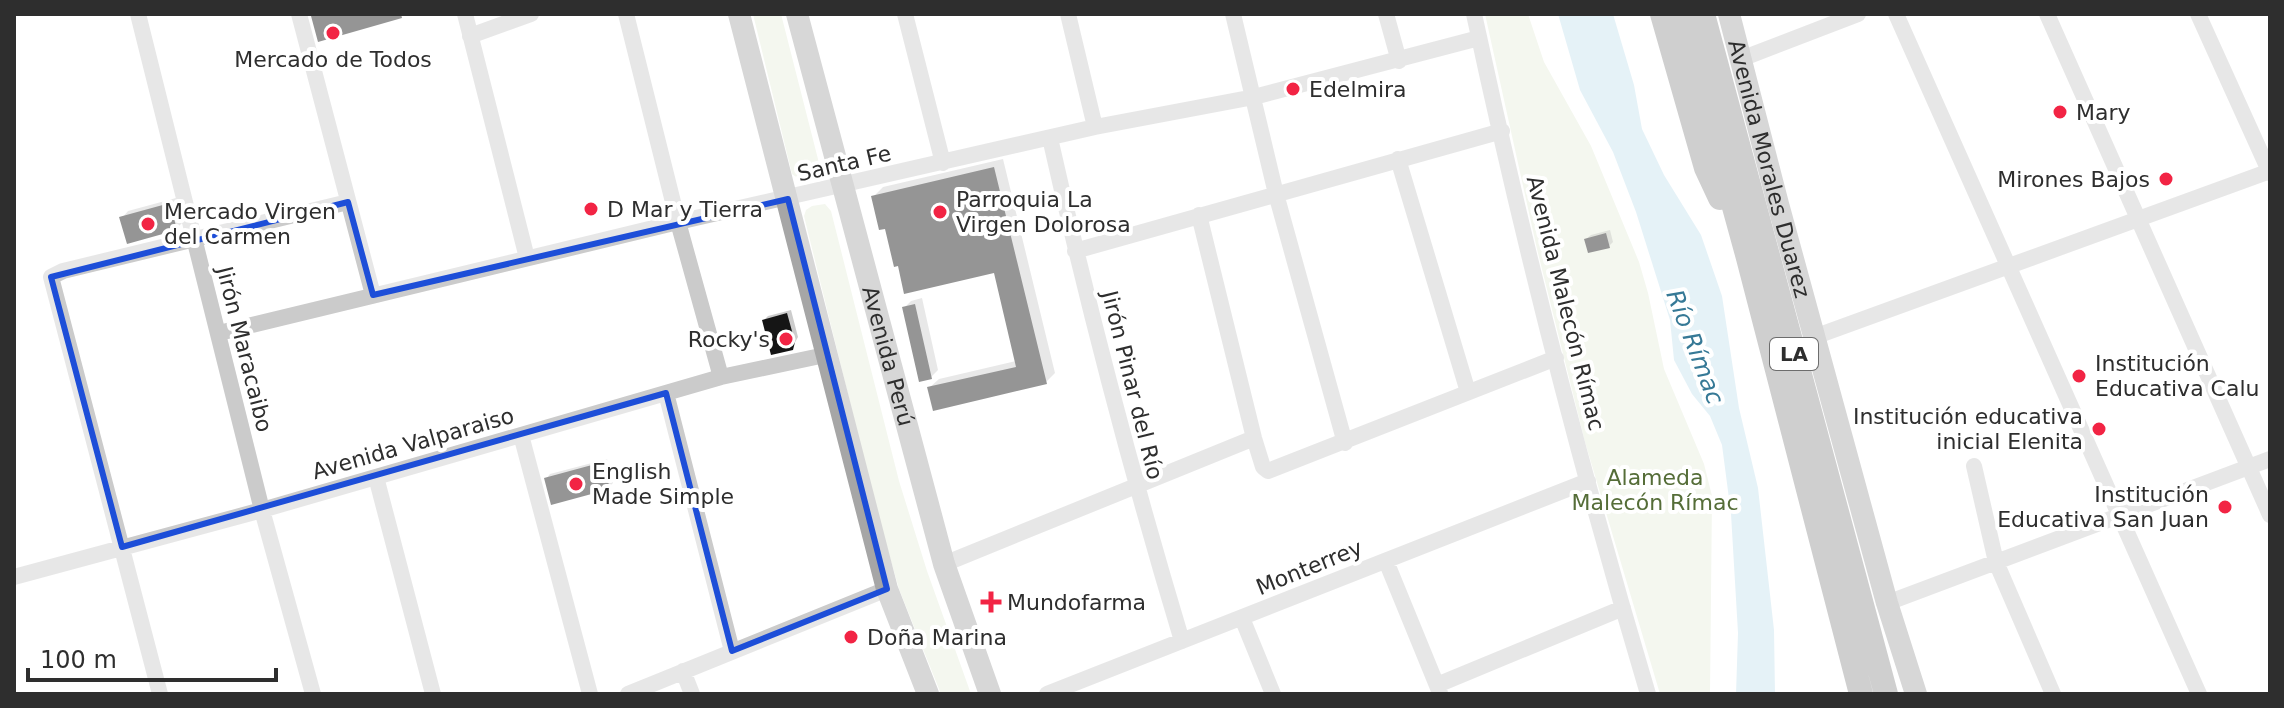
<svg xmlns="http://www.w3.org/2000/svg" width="2284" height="708" font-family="'DejaVu Sans',sans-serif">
<rect width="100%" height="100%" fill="#fff"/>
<path fill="#e6eddb" d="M753,14H781L820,167C817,178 812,181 802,181L792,174Z
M1485,14H1528L1544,62L1591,146L1639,262L1648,293L1664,369L1704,464L1712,496L1710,694H1660L1585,442L1537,249Z
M825,204L831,211L899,481L927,571L971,694H941L899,589L877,512L804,216L806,210L812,206Z"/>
<path fill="#c6e2ee" d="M1558,14H1613L1634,85L1642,129L1664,175L1701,235L1722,296L1739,408L1758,488L1774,630L1775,694H1736L1738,633L1731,514L1722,445L1710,416L1692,394L1674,360L1670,320L1636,212L1613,152L1580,90Z"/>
<path fill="#0003" d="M1003,159L1055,373L1046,382L929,388L939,379L1016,361L995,271L887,227L874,196L883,187Z
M176,198L183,222L176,229L122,218L128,211Z
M1610,230L1613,242L1609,246L1586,239L1591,235Z
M922,298L938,370L931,377L904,308L911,301Z
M791,310L798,337L792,348L764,320L768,316Z
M607,459L613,483L609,487L546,479L550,474Z"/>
<path fill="#151515" d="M318,14H401L402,18L318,42L311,16Z
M994,167L1047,384L933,411L927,387L1016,367L994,273L904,294L898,266L894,267L885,229L879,230L871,196Z
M170,203L177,230L127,244L119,217Z
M1606,233L1610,248L1588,253L1584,239Z
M915,304L932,379L919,382L902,307Z
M787,313L795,342L793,350L771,355L762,320Z
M603,462L610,489L551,505L544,478Z"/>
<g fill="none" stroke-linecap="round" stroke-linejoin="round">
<path stroke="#cbcbcb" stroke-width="16" d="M138,14L262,510L313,694
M299,14L373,295
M465,14L527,258
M626,14L678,222L721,377
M905,14L943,163
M1068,14L1095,127
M1233,14L1276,194L1345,443
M1386,14L1399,61
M1474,14C1523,243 1581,470 1648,694
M1896,14L2199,694
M2047,14L2270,515
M2198,14L2270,173
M470,36L531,14
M1741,59L1858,14
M1050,138C1088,307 1132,475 1182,641
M1398,159L1468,392
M1199,215L1254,438L1263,467L1268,471L1556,358
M1075,251L1502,131
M219,333L678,222L1095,127L1254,97L1479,38
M1814,337L2270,171
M666,393L732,651
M521,435L590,694
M1974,466L1996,562L2053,694
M376,477L433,694
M1386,561L1440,693
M944,564L1254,438
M14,577L262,510L721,377L825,355
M1887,603L2270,459
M1242,618L1273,694
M683,671L692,694
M1437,685L1623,608
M160,694L51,277L63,271L348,202
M628,694L887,589
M1047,694L1588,481"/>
<g stroke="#a6a6a6" stroke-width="22">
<path d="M739,14L887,589L928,694"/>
<path id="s1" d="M797,14L944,564L990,694"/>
<path id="s2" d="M1729,14L1778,204L1887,603L1916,694"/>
</g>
<path stroke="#959595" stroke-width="24" d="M1662,14L1706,168L1720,198
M1681,14L1748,258L1861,694
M1703,14L1886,694"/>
</g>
<path d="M0 0H2284V708H0ZM788,199L887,589L732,651L666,393L122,547L51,277L348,202L373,295Z" fill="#fff" fill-opacity=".55" fill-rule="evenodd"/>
<path fill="none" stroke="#1d4ed8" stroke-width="6" stroke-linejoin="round" d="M788,199L887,589L732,651L666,393L122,547L51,277L348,202L373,295Z"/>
<g fill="#f22444" stroke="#fff" stroke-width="3">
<circle cx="333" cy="33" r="8"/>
<circle cx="1293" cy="89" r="8"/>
<circle cx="2060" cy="112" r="8"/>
<circle cx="2166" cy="179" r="8"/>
<circle cx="591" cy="209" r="8"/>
<circle cx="940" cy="212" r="8"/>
<circle cx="148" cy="224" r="8"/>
<circle cx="786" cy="339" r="8"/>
<circle cx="2079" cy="376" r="8"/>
<circle cx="2099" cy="429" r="8"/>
<circle cx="576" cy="484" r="8"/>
<circle cx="2225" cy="507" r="8"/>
<path d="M987 590h8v8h8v8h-8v8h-8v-8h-8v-8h8z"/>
<circle cx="851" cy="637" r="8"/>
</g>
<g text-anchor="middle" stroke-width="8" stroke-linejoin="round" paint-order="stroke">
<rect fill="#fff" stroke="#6d6d6d" stroke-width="2" x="1770" y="338" width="48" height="32" rx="6"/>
<g font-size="20" font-weight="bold" fill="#2e2e2e">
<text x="1794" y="361">LA</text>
</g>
<g font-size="22" fill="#2e2e2e" stroke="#fff" text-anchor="start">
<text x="333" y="67" text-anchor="middle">Mercado de Todos</text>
<text x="1309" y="97">Edelmira</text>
<text x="2076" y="120">Mary</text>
<text x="2150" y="187" text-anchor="end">Mirones Bajos</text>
<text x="956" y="207">Parroquia La<tspan x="956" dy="25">Virgen Dolorosa</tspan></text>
<text x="607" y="217">D Mar y Tierra</text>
<text x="164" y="219">Mercado Virgen<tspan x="164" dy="25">del Carmen</tspan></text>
<text x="770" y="347" text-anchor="end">Rocky's</text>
<text x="2095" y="371">Institución<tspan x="2095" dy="25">Educativa Calu</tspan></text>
<text x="2083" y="424" text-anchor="end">Institución educativa<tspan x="2083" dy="25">inicial Elenita</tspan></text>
<text x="592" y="479">English<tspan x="592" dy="25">Made Simple</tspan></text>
<text x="2209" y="502" text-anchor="end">Institución<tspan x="2209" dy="25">Educativa San Juan</tspan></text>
<text x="1007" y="610">Mundofarma</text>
<text x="867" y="645">Doña Marina</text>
</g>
<g font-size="22" fill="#2e2e2e" stroke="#fff">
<text transform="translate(844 163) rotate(-13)" y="8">Santa Fe</text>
<text dy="8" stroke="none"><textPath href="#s2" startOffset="160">Avenida Morales Duarez</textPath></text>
<text transform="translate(1566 303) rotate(76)" y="8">Avenida Malecón Rímac</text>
<text transform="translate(245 349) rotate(76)" y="8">Jirón Maracaibo</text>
<text dy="8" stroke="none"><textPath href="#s1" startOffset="354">Avenida Perú</textPath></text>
<text transform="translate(1133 385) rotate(76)" y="8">Jirón Pinar del Río</text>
<text transform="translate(413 443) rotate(-16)" y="8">Avenida Valparaiso</text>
<text transform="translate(1309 567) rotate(-22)" y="8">Monterrey</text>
</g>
<g font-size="22" fill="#556d38" stroke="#fff">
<text x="1655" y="485">Alameda<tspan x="1655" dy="25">Malecón Rímac</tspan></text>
</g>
<g font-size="24" font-style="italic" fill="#367996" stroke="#fff">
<text transform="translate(1695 347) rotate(69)" y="8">Río Rímac</text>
</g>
</g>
<rect width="2284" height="708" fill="none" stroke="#2e2e2e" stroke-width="32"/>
<path d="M28 668v12h248v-12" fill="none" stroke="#2e2e2e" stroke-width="4"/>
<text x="40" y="668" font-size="24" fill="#2e2e2e" stroke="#ffffff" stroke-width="6" paint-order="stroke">100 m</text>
</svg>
